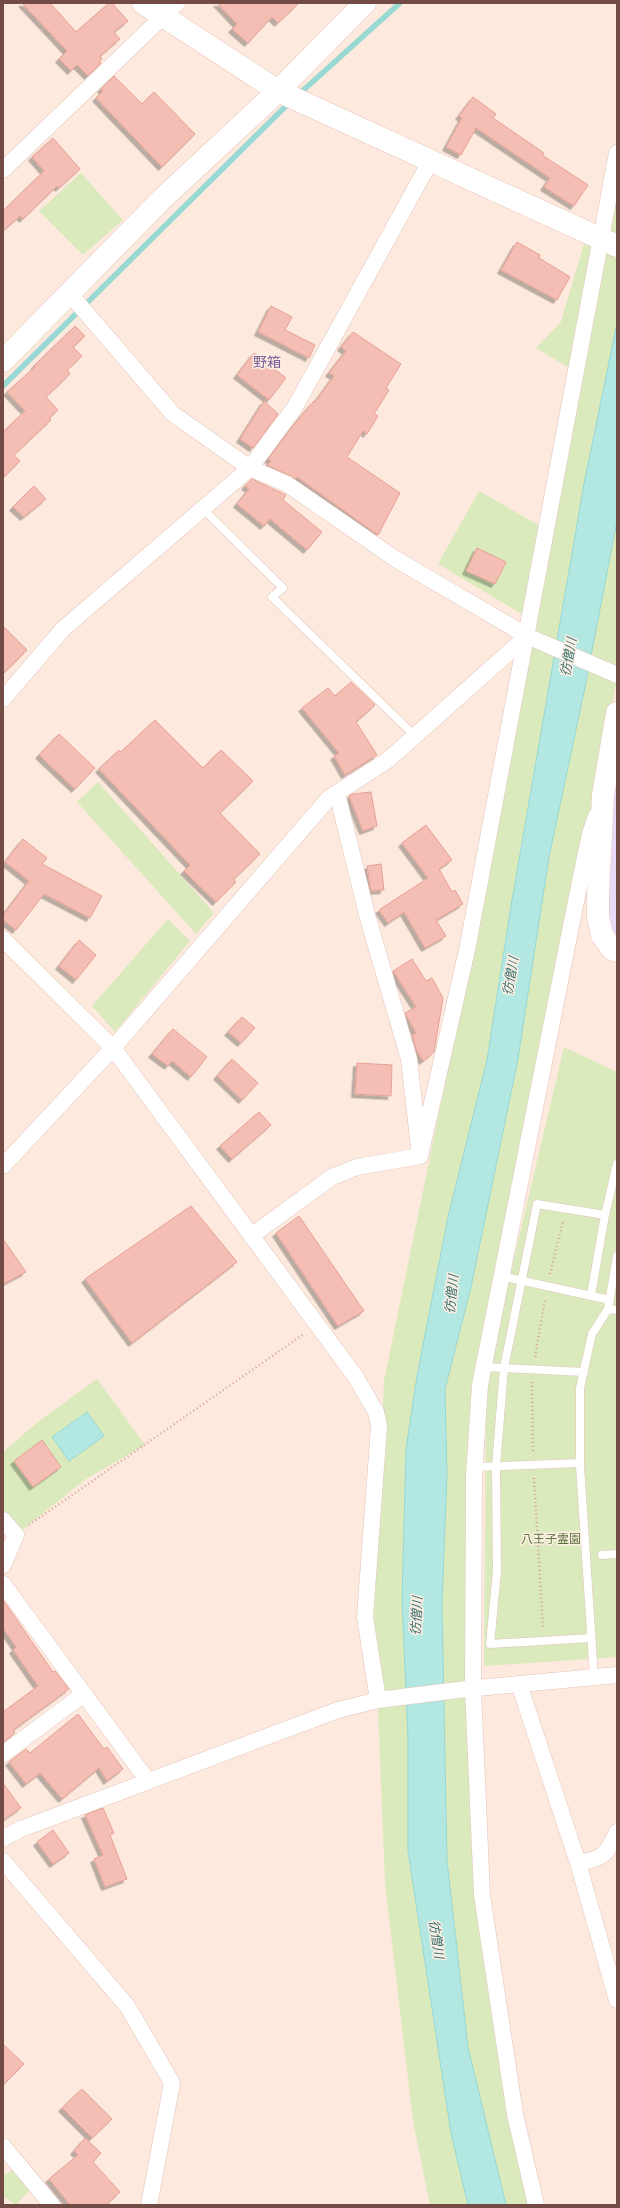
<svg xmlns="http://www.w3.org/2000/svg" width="620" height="2208" font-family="'Fira Sans','Noto Sans JP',sans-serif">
<defs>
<filter id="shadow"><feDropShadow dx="-3.5" dy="3.5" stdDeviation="0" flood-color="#0004"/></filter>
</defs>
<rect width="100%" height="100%" fill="#fde9dd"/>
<path fill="#e7dbf9" d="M617,754V951L612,949L600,849Z"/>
<path fill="#daeabc" d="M617,152V678L491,1356L564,1047L617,1072V1657L484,1666L486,1412L470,1618L481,1857L536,2205H430L413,2121L385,1883L374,1611L384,1381L484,894L530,619L438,564L479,491L547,530L576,372L536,348L561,322L584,243L599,248Z
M81,173L123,220L83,255L39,211Z
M98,782L214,913L196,934L77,802Z
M168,919L190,941L115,1032L92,1006Z
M97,1379L145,1445L86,1479L16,1535L3,1515V1452L39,1421Z
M14,2169L30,2190L16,2205L3,2196V2176Z"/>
<path fill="#b2e7e2" stroke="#98d9d4" d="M617,323V521L584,692L549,857L518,1059L471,1287L445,1389L447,1475L442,1603L447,1860L468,2047L506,2205H468L451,2133L408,1851V1739L402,1600L406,1449L417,1376L448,1217L487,1060L511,906L584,484Z
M87,1412L104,1436L69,1461L52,1437Z"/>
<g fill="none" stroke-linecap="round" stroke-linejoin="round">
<path stroke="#98d9d4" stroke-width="5.5" d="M298,95L400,3
M3,386L290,102"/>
</g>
<path fill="#f4beb4" stroke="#e7a094" filter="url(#shadow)" d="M22,3H50L76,32L109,3H112L128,21L114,32L120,39L100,56L102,59L99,62L101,63L88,76L77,65L71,71L59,59L67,51Z
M217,3H299L278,23L272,17L248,43L232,29L237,24Z
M114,76L142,104L154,92L195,134L162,167L96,98L103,91L101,89Z
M473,97L496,114L493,118L544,153L542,155L588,185L574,206L544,187L550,178L476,128L461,155L446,147L462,118L459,116Z
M53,138L80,169L59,188L57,186L23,219L20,216L3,231V211L44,171L32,157Z
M517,242L540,255L539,258L570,277L557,300L501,270Z
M271,306L292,317L285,330L315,345L309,358L258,332Z
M75,326L85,336L73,347L82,356L67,370L70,374L46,397L58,410L49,418L51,420L14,455L20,461L3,478V432L25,411L7,392L35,367L34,366Z
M353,332L401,364L386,388L389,390L374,414L378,416L367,434L363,431L347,457L400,493L378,535L297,477L296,479L267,465L271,461L268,459L292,427L314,401L315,402L334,376L329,373L346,351L341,347Z
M254,353L286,378L269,400L237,375Z
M264,401L278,414L253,448L240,439Z
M252,479L286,495L283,500L322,532L307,550L270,519L264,526L237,504L249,489L245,486Z
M34,486L46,499L24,517L13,507Z
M477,548L506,562L495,584L466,571Z
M3,626L27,650L3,674Z
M351,682L375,705L356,722L377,755L345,775L334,756L339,753L302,708L328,688L335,696Z
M155,720L203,768L221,750L253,781L220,813L260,854L233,880L236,882L216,902L184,871L190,865L99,769L119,750L121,752Z
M59,734L95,768L75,789L39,755Z
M371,792L377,826L363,831L349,796L353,794Z
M426,825L452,860L439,869L452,892L455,890L463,904L436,920L446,936L425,948L404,912L388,923L379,910L428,878L402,843Z
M23,839L47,858L42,864L102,896L90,918L44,894L16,930L3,920V915L29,881L5,862Z
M381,864L384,890L371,891L367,866Z
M79,940L96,955L76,980L59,966Z
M412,959L426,981L432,978L443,998L434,1052L423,1061L416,1049L412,1035L416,1033L405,1013L416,1007L393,971Z
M242,1017L255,1028L241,1043L228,1032Z
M173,1029L207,1057L191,1077L172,1061L168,1066L152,1054Z
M232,1059L258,1083L242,1100L217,1076Z
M357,1063L392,1065L391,1096L355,1094Z
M259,1112L271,1125L232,1159L220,1146Z
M191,1206L237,1262L132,1343L85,1279Z
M299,1216L364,1311L338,1326L276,1233Z
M3,1239L26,1272L3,1284Z
M42,1440L61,1467L33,1487L14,1461Z
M3,1600L53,1672L55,1671L69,1689L13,1730L15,1733L3,1742V1712L38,1686L13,1650L16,1647L3,1628Z
M78,1714L104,1749L107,1747L123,1769L107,1781L99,1768L62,1799L40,1773L26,1784L9,1762L26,1749L30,1753Z
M3,1783L21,1808L3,1820Z
M103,1808L114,1833L110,1835L127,1879L105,1887L94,1859L103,1855L85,1815Z
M53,1830L69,1853L53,1864L37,1842Z
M3,2044L24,2064L3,2085Z
M82,2089L112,2119L92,2138L62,2108Z
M85,2138L101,2153L93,2162L120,2192L106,2205H70L49,2179L78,2155L74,2151Z"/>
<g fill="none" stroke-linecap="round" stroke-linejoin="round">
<g stroke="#e3c5bc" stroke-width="9">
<path id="lane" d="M203,509L283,588L272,597L414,735
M617,1256L608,1309L617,1310
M501,1276L610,1300
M591,1295L605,1215L617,1164
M483,1367L584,1372
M475,1467L580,1463
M602,1555L617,1554
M591,1638L490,1644L497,1571L496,1466L504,1368L537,1204L605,1215
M594,1677L580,1466V1388L592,1334L608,1309"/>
</g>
<g stroke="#e3c5bc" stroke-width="17">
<path id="street" d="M3,170L177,3
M70,294L173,414L250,468L287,484L394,558L527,636L617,675
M3,699L63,629L250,468L295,407L431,160
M3,939L113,1048L355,1376L376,1412L379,1426L365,1617L378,1700
M420,1156L467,950L617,153
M3,1166L113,1048L329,798L388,760L527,636
M251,1236L332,1177L357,1167L420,1156L409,1059L367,915L337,793
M3,1520L16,1535L3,1565
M3,1584L148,1781
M519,1684L578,1863L617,2000
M3,1754L84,1694
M3,1838L21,1829L338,1710L378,1700L466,1689L617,1675
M3,1861L128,2007L172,2083L149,2205
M578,1863C604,1858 606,1856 617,1832
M3,2146L52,2205
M536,2205L515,2114L482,1895L473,1688L474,1476L480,1385L574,911L590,834L596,816"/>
</g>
<g stroke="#e8c4b9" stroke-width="23">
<path id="secondary" d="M143,3L278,91L617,246
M3,361L161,200L278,91L365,3
M617,713L603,795L598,894V917L602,935L612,949L617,951"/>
</g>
<path stroke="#d8a298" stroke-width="2.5" stroke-dasharray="1 3" stroke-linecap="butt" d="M550,1274L563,1221
M535,1357L545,1299
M532,1382L533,1453
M534,1478L543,1628
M29,1525L304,1334"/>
<use href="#lane" stroke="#fff" stroke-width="8"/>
<use href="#street" stroke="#fff" stroke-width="16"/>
<use href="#secondary" stroke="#fff" stroke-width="22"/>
</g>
<g text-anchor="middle" stroke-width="3" stroke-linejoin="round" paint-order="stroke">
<g font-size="12" fill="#58743b" stroke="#ffeee4">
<text x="551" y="1543">八王子霊園</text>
</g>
<g font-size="13" font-style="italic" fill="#367370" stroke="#ffeee4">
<text transform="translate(568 657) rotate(-80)" y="5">彷僧川</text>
<text transform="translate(510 976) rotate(-80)" y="5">彷僧川</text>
<text transform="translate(451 1294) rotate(-84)" y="5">彷僧川</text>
<text transform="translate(416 1616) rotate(-87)" y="5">彷僧川</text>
<text transform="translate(437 1939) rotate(82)" y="5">彷僧川</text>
</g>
<g font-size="14" fill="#786097" stroke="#ffeee4">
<text x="267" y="367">野箱</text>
</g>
</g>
<rect width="620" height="2208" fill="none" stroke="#734b45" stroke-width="8"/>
</svg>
